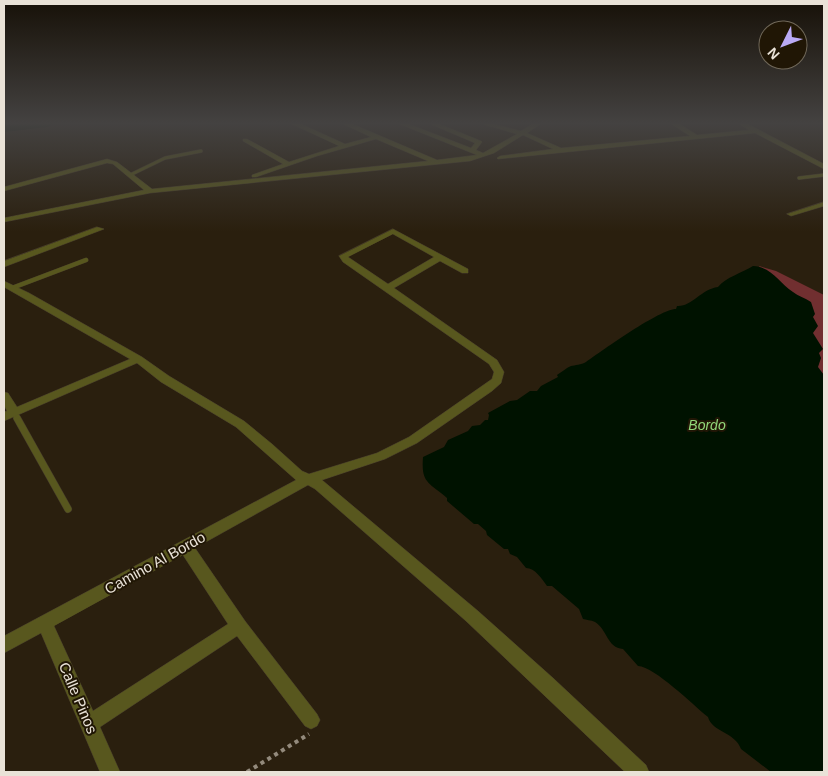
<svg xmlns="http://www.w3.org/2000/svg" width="828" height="776" font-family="Arial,sans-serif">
<rect width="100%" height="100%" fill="#2a1f0e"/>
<path fill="#712f30" d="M759,266L776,271L824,295V386Z"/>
<path fill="#001200" d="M753,266C772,267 779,283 793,292C798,296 805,298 811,302L815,314L813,317L818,326L813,333L823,349L819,353L821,358L818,367L824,375V772H771L741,749C735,732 712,732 708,717C693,705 655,667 638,666L623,649C607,648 607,629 595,622C591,620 586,620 583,619L579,609L552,586H547C542,579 535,568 526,568L517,557L510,554L508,549H504L487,535L486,531L478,524H474L447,501V498C428,482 421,483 423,457L444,447L448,440L468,431L472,426L480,425L485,420H488L489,415L488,413L510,401L517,400L530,391H537L541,386L558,377L557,375C562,372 566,368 571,366C575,365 581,365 586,362C603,350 660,309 676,309L677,306C692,307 701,289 718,287C726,277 742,273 753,266Z"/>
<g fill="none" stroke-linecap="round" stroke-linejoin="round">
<path fill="#001200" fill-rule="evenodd" d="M12,123H54L48,127L4,132V124Z"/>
<g stroke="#453a2a" stroke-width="4">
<path id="service-far3" d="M130,175L165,158L201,151
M799,178L824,175"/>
</g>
<g stroke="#453a2a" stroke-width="5">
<path id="service-far2" d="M12,288L86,260"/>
</g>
<g stroke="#453a2a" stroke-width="6">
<path id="service-far1" d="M14,412L18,419"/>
</g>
<g stroke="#453a2a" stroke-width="8">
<path id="service" d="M17,418L68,509"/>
</g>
<g stroke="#453a2a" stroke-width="1">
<path id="minor" d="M290,123H299L345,144L371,137L341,123H350L437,160L477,155L397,123H406L471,148L475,143L428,123H437L481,141L482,142L476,150L483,153L517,134L479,123H490L521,131L534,123H542L527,133L561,148L690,136L670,123H678L697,135L749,130L738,123H746L824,164V169L755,133L498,159L497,158L500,156L553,149L523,135L494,153L470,161L150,193L4,222V218L144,190L113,164L107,163L4,191V187L107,159L117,162L152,189L428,161L376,139L317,156L256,177H252V175L283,164L243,141V139H247L289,162L339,146Z
M824,202V206L791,216L787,214Z
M97,227L104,229L4,267V261Z
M393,229L468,269V273H462L440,261L394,288L497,360L504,372L501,383L492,391L417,443L385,459L322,480L478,611L553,678L646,765L649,772H625L466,621L315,489L308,485L195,548L245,621L317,714L320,720L317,726L311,729L305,726L237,636L100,727L120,772H100L41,633L4,653V636L296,480L236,427L161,382L137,363L4,421V412L7,411L4,405V392L8,393L17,407L130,359L4,287V281L29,293L142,357L169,376L244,421L272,444L302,471L309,474L377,453L409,437L492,379L494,372L489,364L343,262L339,256ZM393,234L434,257L388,284L348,257ZM183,555L228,624L93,711L54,626Z"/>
</g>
<path stroke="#938a7c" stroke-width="4" stroke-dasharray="4 4" stroke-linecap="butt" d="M247,772L309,734"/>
<use href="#service-far3" stroke="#58571e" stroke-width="3"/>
<use href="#service-far2" stroke="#58571e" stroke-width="4.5"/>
<use href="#service-far1" stroke="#58571e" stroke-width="5"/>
<use href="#service" stroke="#58571e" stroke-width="7"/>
<use href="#minor" fill="#58571e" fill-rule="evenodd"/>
</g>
<linearGradient id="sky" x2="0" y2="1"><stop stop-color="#171108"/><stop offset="0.53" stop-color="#444241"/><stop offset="1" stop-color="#444241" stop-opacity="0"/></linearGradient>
<rect width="828" height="232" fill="url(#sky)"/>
<g text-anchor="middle" stroke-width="4" stroke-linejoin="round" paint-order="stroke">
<g font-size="14" font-style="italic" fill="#92d77a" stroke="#201605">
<text x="707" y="430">Bordo</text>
</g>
<g font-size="15" fill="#e9e2d7" stroke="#201605">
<text transform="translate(155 563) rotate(-29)" y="5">Camino Al Bordo</text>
<text transform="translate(78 698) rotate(67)" y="5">Calle Pinos</text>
</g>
</g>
<rect width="828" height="776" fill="none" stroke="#e9e2d7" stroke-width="10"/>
<g transform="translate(783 45) rotate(228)"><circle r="24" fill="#201605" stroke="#706859"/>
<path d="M0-4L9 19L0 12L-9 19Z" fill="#baaaf6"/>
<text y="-8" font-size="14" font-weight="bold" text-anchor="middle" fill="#e9e2d7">N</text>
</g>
</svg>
